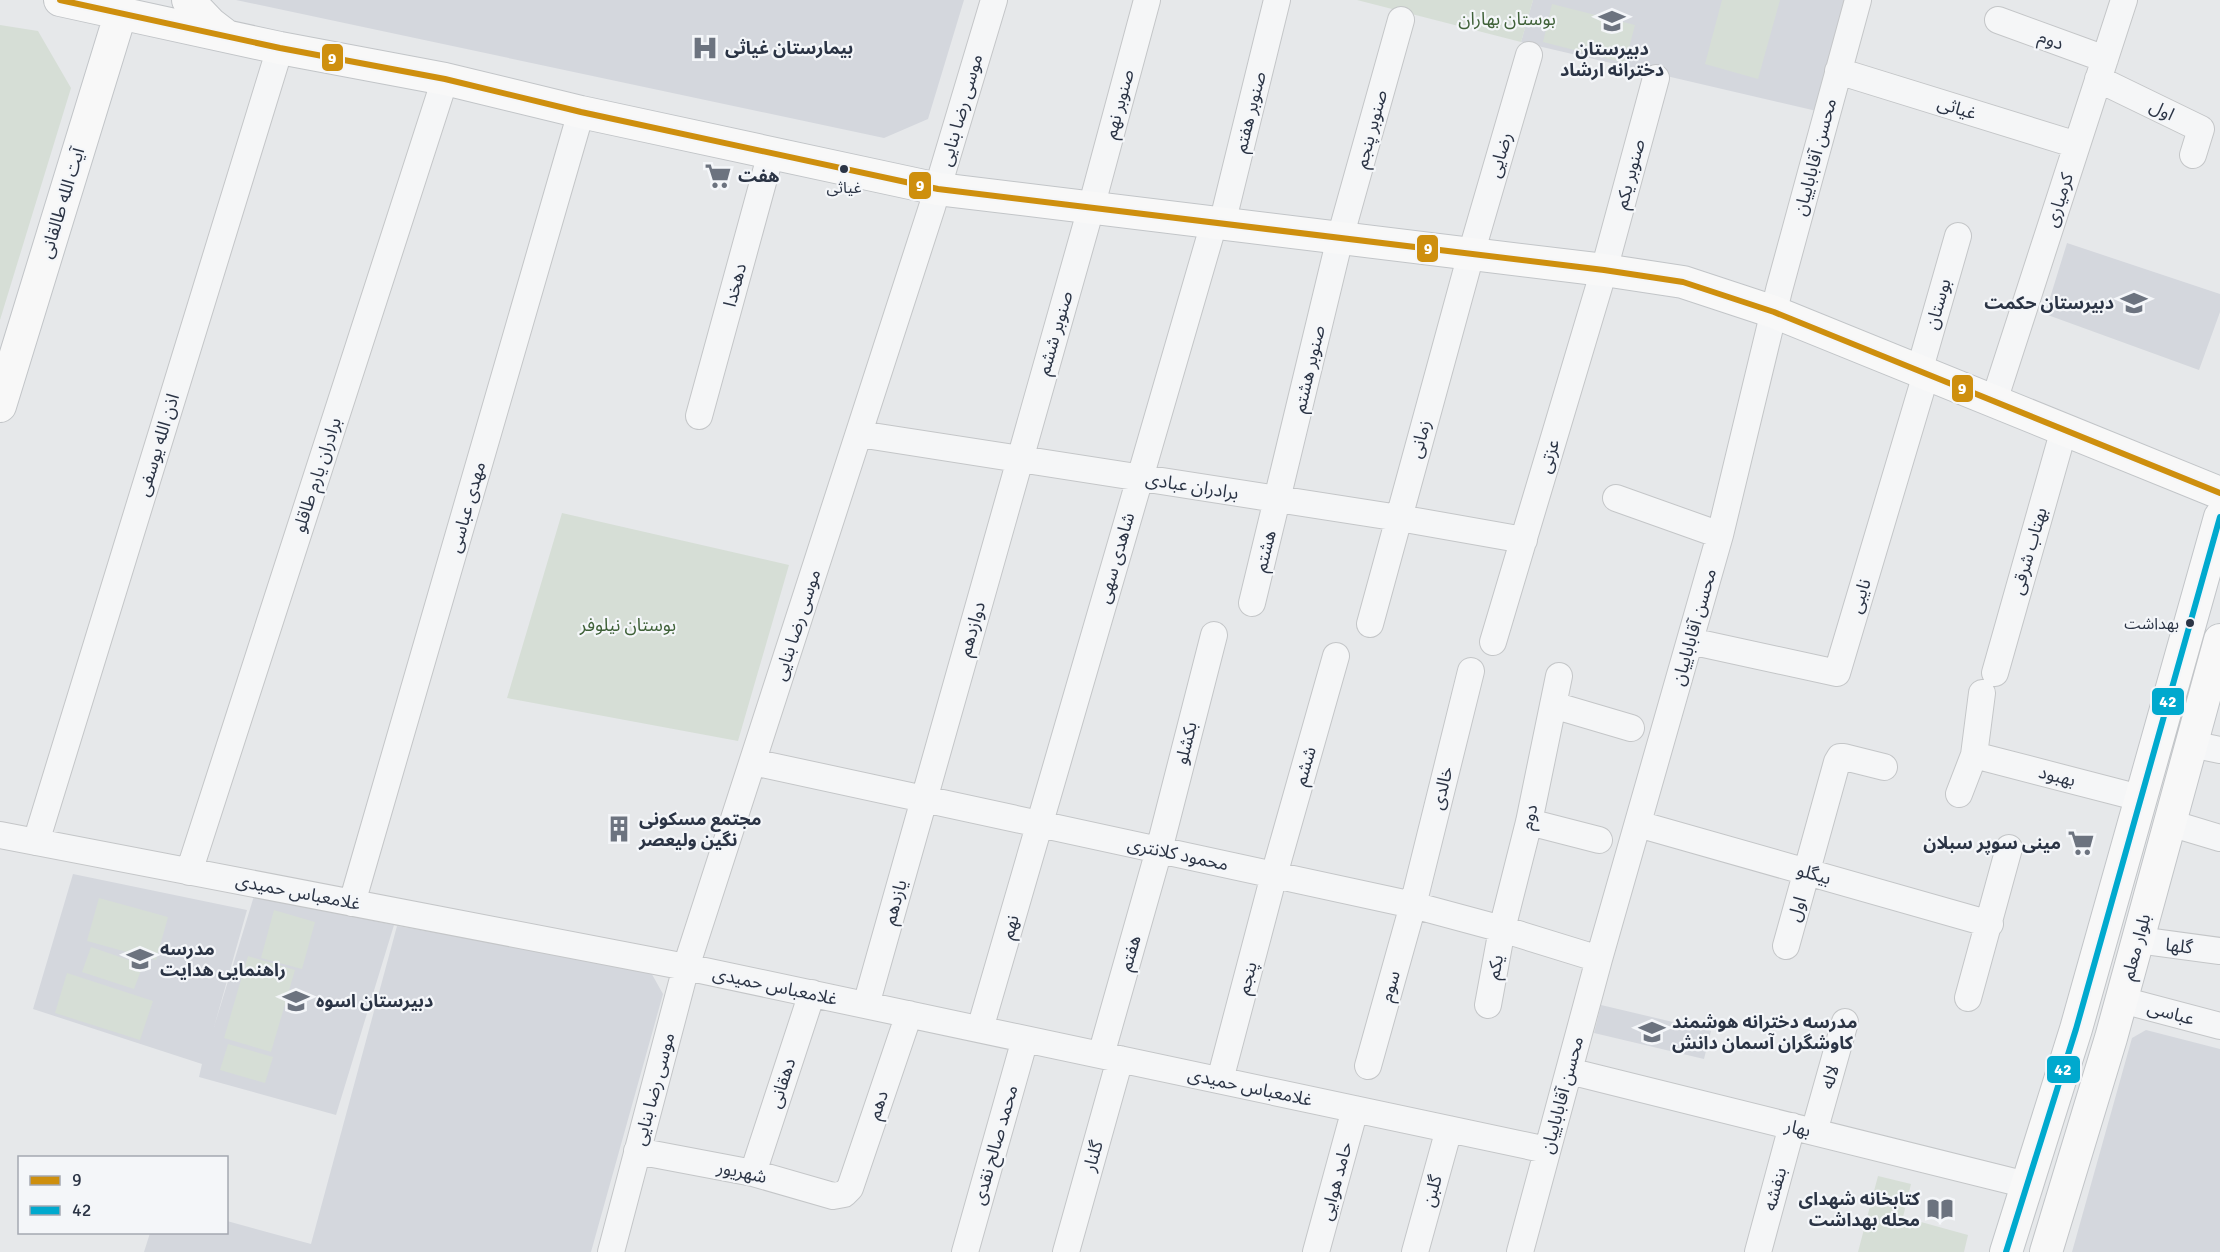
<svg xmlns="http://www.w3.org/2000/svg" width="2220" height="1252" font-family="Signika,'Noto Sans Arabic',sans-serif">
<rect width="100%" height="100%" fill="#e6e8ea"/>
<path fill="#d4d7dd" d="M236,0H964L928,119L884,138Z
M1533,0H1853L1821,112L1521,42Z
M2067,243L2220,294V312L2199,370L2045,314Z
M73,874L247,910L214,1027L254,896L394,925L336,1115L199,1077L202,1064L33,1009Z
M397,926L649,969L663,994L591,1252H144L150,1233L226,1232L227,1221L311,1244Z
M1601,1005L1711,1031L1704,1059L1594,1033Z
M2146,1030L2220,1049V1252H2072L2132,1038Z"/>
<path fill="#d6ded6" d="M1357,0H1533L1521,42Z
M1722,0H1780L1758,79L1705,64Z
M1552,4L1635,25L1625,63L1543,42Z
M0,25L38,31L71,88L0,320Z
M562,513L789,565L738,741L507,698Z
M99,898L168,917L156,960L87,941Z
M274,910L315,922L302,969L261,958Z
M91,947L143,965L134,989L82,972Z
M248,956L295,970L271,1052L224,1038Z
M67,973L153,1001L140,1040L55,1013Z
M228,1044L273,1057L265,1083L220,1070Z
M1878,1176L1911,1184L1903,1217L1968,1235L1964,1252H1858Z"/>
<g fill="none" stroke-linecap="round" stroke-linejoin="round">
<g stroke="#c4c6c8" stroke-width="28">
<path id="minor" d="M1998,20L2105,59
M1838,71L2077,145
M2098,79L2201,129L2193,155
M1222,224L1277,0
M1919,372L1958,236
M1994,401L2124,0
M699,416L771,153
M859,434L1399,518L1524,540
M1616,498L1720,535
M1252,603L1340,238L1401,20
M1370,624L1471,254L1529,55
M1690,641L1837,673L1926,374
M1493,642L1604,270L1656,78
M1995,673L2064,429
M1553,705L1631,728
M2191,744L2220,750
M1974,755L2140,798
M753,762L1413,905L1502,929L1599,959
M1959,794L1974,755L1982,693
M1529,822L1599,840
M2170,823L2220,838
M1638,824L1990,924
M0,835L686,967L1547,1150
M36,842L280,48
M189,872L445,79
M352,903L581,112
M2138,940L2220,951
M1786,946L1837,762L1840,757H1844L1884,767
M1968,998L2009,848
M2122,1000L2220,1026
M866,1005L1091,208L1147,0
M1488,1005L1502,929L1529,822L1559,676
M980,1029L1214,223
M1101,1055L1159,850L1214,635
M1368,1066L1413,905L1471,671
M1569,1071L2027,1185
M1220,1080L1274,875L1336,656
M1814,1132L1845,1022
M637,1151L753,1173L833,1196L844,1194L850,1188L909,1014
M753,1173L812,993
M611,1252L686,967L932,207L994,0
M965,1252L1025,1039
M1066,1252L1120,1059
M1316,1252L1355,1109
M1415,1252L1449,1129
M1520,1252L1599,959L1720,535L1779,290L1858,0
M1758,1252L1792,1126"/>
</g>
<g stroke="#c2c5c8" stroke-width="34">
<path id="major" d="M60,0L280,48L445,79L581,112L938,189L1604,270L1683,282L1774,312L2220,493
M188,0L211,24L224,34
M0,406L121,12
M2006,1252L2076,1029L2220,517
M2046,1252L2111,1038L2220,640"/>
</g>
<use href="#minor" stroke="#f5f6f7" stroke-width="26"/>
<use href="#major" stroke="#f8f8f8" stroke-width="32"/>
<g stroke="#f4f6f9" stroke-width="10">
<path id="bus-1" d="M60,0L280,48L445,79L581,112L938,189L1604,270L1683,282L1774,312L2220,493"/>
</g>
<g stroke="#f4f6f9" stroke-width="10">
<path id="bus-2" d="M2006,1252L2076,1029L2220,517"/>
</g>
<use href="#bus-1" stroke="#ce8f0e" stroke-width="6"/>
<use href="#bus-2" stroke="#00a9ce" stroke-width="6"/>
</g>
<defs>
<g id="school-bare" transform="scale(2.07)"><path d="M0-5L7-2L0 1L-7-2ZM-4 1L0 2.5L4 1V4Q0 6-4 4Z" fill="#6c737f" stroke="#f4f6f9" stroke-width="2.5" paint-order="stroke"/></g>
<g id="hospital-bare" transform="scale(2.07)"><path d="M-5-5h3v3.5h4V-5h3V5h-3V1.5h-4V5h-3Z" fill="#6c737f" stroke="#f4f6f9" stroke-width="2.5" paint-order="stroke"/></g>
<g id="supermarket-bare" transform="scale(2.07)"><path d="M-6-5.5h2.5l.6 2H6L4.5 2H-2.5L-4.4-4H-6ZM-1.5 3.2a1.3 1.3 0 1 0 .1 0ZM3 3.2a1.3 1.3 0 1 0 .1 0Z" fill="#6c737f" stroke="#f4f6f9" stroke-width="2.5" paint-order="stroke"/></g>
<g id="building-bare" transform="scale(2.07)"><path d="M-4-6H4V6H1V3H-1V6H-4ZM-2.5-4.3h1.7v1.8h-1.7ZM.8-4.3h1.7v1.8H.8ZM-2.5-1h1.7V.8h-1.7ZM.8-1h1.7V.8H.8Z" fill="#6c737f" stroke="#f4f6f9" stroke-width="2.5" paint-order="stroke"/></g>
<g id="library-bare" transform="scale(2.07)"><path d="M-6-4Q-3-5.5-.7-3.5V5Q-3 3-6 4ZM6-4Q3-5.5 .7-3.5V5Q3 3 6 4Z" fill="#6c737f" stroke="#f4f6f9" stroke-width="2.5" paint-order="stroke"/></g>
</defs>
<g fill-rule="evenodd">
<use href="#school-bare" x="1612" y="21"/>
<use href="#hospital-bare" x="705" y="48"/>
<use href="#supermarket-bare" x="718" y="176"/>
<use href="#school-bare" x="2134" y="303"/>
<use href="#building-bare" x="619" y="829"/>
<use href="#supermarket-bare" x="2081" y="843"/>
<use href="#school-bare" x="140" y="959"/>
<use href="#school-bare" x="296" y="1001"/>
<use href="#school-bare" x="1652" y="1032"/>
<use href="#library-bare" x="1940" y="1209"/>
</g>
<g fill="#2b3445" stroke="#f4f6f9" stroke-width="2">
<circle cx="844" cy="169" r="5"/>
<circle cx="2190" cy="623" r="5"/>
</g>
<g text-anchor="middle" stroke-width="4.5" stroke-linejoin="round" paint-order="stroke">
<g font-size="16" fill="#2b3445" stroke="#f4f6f9">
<text x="844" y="193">غیاثی</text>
<text x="2179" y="629" text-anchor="end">بهداشت</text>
</g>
<g font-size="18" fill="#3f6138" stroke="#f4f6f9">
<text x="1507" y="25">بوستان بهاران</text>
<text x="628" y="631">بوستان نیلوفر</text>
</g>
<g font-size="18" fill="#2b3445" stroke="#f4f6f9">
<text transform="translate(2051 40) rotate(20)" y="6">دوم</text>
<text transform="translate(1119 104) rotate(-75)" y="6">صنوبر نهم</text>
<text transform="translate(1957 108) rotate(17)" y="6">غیاثی</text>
<text transform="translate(961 110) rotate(-74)" y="6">موسی رضا بنایی</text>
<text transform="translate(2162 110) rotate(26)" y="6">اول</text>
<text transform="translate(1250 112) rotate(-76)" y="6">صنوبر هفتم</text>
<text transform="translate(1371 129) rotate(-75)" y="6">صنوبر پنجم</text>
<text transform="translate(1500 155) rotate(-74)" y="6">رضایی</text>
<text transform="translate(1815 157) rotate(-75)" y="6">محسن آقاباباییان</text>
<text transform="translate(1630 174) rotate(-75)" y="6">صنوبر یکم</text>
<text transform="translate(2059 200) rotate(-72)" y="6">کرمیاری</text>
<text transform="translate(62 203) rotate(-73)" y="6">آیت الله طالقانی</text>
<text transform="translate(735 285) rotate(-75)" y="6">دهخدا</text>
<text transform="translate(1938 304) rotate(-74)" y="6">بوستان</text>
<text transform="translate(1055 333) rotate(-74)" y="6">صنوبر ششم</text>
<text transform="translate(1309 369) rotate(-77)" y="6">صنوبر هشتم</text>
<text transform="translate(1420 439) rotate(-75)" y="6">زمانی</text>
<text transform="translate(158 445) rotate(-73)" y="6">اذن الله یوسفی</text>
<text transform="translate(1549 456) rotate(-74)" y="6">عزتی</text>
<text transform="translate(317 475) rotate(-72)" y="6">برادران یارم طاقلو</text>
<text transform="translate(1192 486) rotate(9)" y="6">برادران عبادی</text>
<text transform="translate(467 507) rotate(-74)" y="6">مهدی عباسی</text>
<text transform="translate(1265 551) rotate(-76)" y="6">هشتم</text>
<text transform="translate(2029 551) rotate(-74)" y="6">بهتاب شرقی</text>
<text transform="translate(1116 558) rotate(-74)" y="6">شاهدی سهی</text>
<text transform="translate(1860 596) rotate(-73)" y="6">نایبی</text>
<text transform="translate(797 625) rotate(-72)" y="6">موسی رضا بنایی</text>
<text transform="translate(1694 627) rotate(-74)" y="6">محسن آقاباباییان</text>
<text transform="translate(972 629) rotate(-74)" y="6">دوازدهم</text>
<text transform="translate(1186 743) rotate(-76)" y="6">بکشلو</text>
<text transform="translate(1305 766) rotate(-74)" y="6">ششم</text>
<text transform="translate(2057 776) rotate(14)" y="6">بهبود</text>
<text transform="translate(1442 788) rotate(-76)" y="6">خالدی</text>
<text transform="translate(1529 817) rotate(-78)" y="6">دوم</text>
<text transform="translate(1178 854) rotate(12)" y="6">محمود کلانتری</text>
<text transform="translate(1814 874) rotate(16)" y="6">بیگلو</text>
<text transform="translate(298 892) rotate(11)" y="6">غلامعباس حمیدی</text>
<text transform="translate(895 902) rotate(-74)" y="6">یازدهم</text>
<text transform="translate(1797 909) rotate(-73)" y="6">اول</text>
<text transform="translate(1010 927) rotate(-74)" y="6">نهم</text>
<text transform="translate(2179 946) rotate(7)" y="6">گلها</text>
<text transform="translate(2136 947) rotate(-75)" y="6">بلوار معلم</text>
<text transform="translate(1130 953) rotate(-74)" y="6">هفتم</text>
<text transform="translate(1495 967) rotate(-79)" y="6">یکم</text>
<text transform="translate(1247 978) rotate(-75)" y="6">پنجم</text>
<text transform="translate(775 986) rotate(12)" y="6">غلامعباس حمیدی</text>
<text transform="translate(1390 986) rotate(-74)" y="6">سوم</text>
<text transform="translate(2171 1013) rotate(15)" y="6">عباسی</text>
<text transform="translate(1830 1077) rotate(-74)" y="6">لاله</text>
<text transform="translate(782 1083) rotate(-72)" y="6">دهقانی</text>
<text transform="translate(1250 1087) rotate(12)" y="6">غلامعباس حمیدی</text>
<text transform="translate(654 1089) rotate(-75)" y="6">موسی رضا بنایی</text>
<text transform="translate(1562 1095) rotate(-75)" y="6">محسن آقاباباییان</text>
<text transform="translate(878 1105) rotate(-71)" y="6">دهم</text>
<text transform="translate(1798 1128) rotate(14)" y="6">بهار</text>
<text transform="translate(995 1145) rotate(-74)" y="6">محمد صالح نقدی</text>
<text transform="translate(1093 1156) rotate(-74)" y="6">گلنار</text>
<text transform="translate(742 1172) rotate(12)" y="6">شهریور</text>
<text transform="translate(1336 1181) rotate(-75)" y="6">حامد هوایی</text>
<text transform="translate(1775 1189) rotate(-75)" y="6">بنفشه</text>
<text transform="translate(1432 1191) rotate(-75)" y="6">گلبن</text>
</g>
<g font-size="18" font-weight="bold" fill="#2b3445" stroke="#f4f6f9" text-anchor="start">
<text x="725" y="54">بیمارستان غیاثی</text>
<text x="1612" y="55" text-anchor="middle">دبیرستان<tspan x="1612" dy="21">دخترانه ارشاد</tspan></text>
<text x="738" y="182">هفت</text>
<text x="2114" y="309" text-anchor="end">دبیرستان حکمت</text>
<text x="639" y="825">مجتمع مسکونی<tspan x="639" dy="21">نگین ولیعصر</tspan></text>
<text x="2061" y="849" text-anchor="end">مینی سوپر سبلان</text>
<text x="160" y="955">مدرسه<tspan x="160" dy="21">راهنمایی هدایت</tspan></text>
<text x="316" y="1007">دبیرستان اسوه</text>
<text x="1672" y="1028">مدرسه دخترانه هوشمند<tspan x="1672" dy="21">کاوشگران آسمان دانش</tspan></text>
<text x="1920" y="1205" text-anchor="end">کتابخانه شهدای<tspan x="1920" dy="21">محله بهداشت</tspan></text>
</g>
</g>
<g stroke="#f4f6f9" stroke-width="2">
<rect x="321" y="43" width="23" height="29" rx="6" fill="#ce8f0e"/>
<rect x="908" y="171" width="24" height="29" rx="6" fill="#ce8f0e"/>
<rect x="1416" y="234" width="23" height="29" rx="6" fill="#ce8f0e"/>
<rect x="1951" y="374" width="23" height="29" rx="6" fill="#ce8f0e"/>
<rect x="2151" y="687" width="34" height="29" rx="6" fill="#00a9ce"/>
<rect x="2046" y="1055" width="35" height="29" rx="6" fill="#00a9ce"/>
</g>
<g font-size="16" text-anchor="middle" font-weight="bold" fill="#fff">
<text x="332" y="64">9</text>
<text x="920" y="191">9</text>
<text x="1428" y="254">9</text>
<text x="1962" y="394">9</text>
<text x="2168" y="707">42</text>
<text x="2063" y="1075">42</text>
</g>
<rect x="18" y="1156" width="210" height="78" fill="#f4f6f9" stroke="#a4a8b1" stroke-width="1.5"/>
<rect x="30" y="1176" width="30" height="9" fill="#ce8f0e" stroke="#a4a8b1" stroke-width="1.5"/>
<text x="72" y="1186" font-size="18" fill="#2b3445">9</text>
<rect x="30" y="1206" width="30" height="9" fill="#00a9ce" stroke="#a4a8b1" stroke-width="1.5"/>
<text x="72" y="1216" font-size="18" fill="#2b3445">42</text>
</svg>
